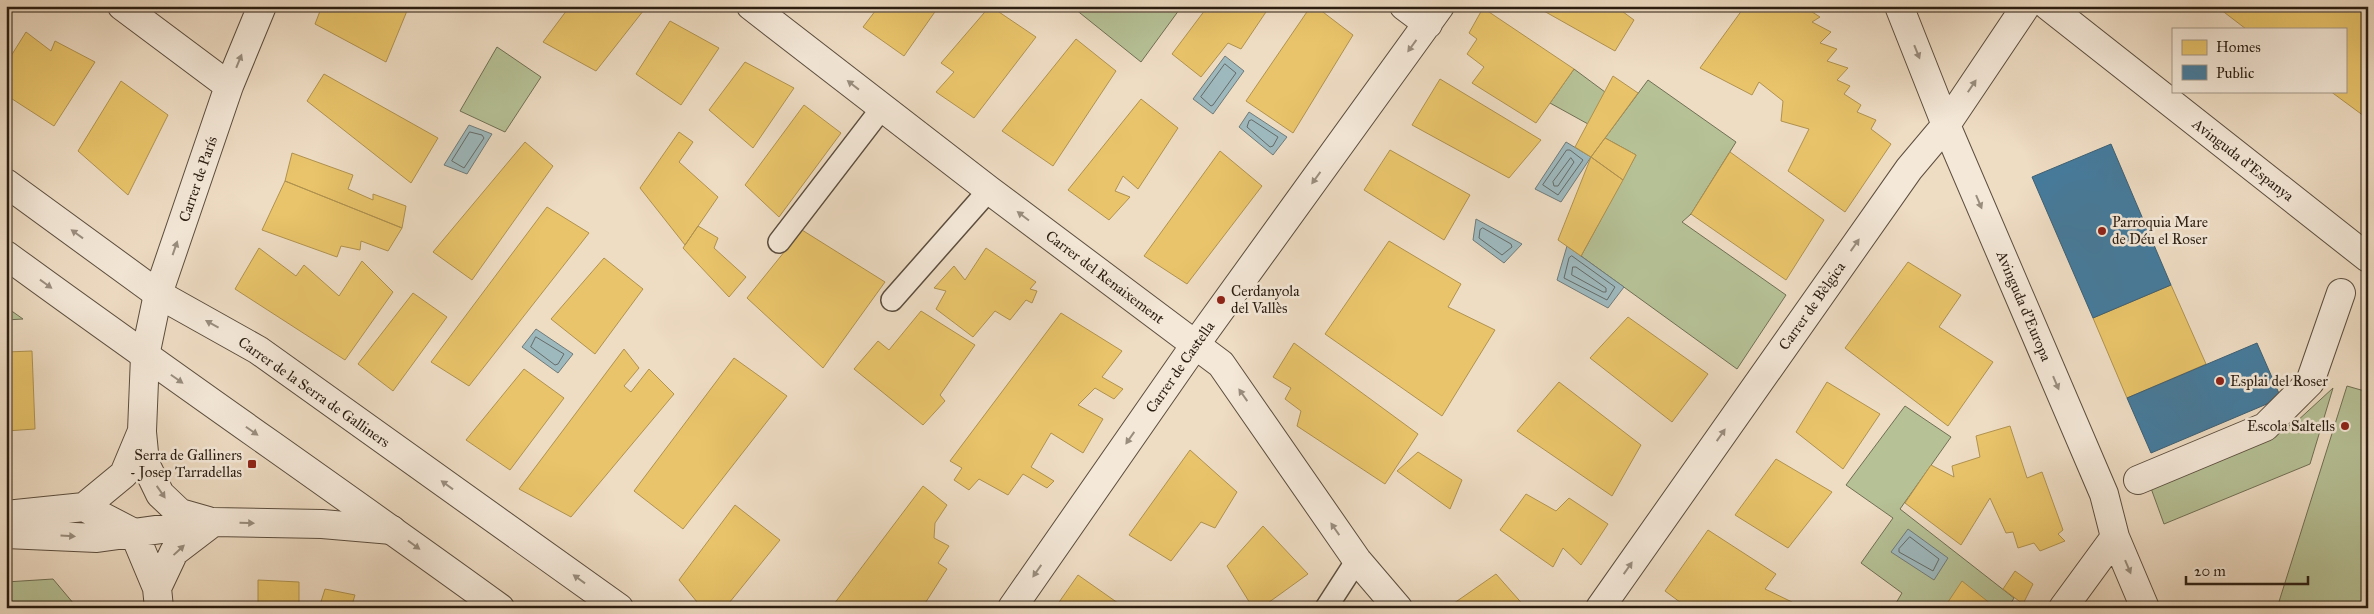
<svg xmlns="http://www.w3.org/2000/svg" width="2374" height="614" font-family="'IM FELL Great Primer',serif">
<rect width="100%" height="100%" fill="#eedcc3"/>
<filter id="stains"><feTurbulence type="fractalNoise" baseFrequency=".004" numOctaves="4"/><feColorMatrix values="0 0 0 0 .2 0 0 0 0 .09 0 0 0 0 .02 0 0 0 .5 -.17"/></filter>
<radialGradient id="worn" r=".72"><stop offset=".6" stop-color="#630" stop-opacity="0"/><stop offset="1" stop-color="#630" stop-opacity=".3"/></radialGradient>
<path fill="#b6c196" stroke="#706f54" d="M1077,6H1182L1141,62L1075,9Z
M497,47L541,77L505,132L460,111Z
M1574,69L1605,92L1588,124L1550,103Z
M1648,80L1736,142L1691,214L1682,222L1786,295L1737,369L1581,256L1636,155L1605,138Z
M6,307L23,319L6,320Z
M2347,386L2368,392V608H2277Z
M2333,388L2310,464L2164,524L2148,480L2295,423Z
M1905,406L1951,437L1900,509L2014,598L2008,608H1893L1902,593L1861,563L1893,518L1846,485Z
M53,579L74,604L6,608V582Z"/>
<path fill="#9eb9be" stroke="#707b79" d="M1225,56L1244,71L1213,114L1193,99Z
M1249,112L1287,137L1273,155L1239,127Z
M469,125L492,134L467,174L444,165Z
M1566,142L1591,157L1561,202L1535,189Z
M1476,219L1522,244L1504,263L1473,240Z
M1567,246L1624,287L1608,308L1557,280Z
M536,329L573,354L558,373L522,347Z
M1908,529L1948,558L1934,580L1891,552Z"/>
<path fill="#e9c46a" stroke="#b0924f" d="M322,6H409L386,62L315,24Z
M570,6H647L596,71L543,42Z
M879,6H939L904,56L863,27Z
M990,6L1036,37L974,118L936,92L954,72L941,63Z
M1208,6H1270L1241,49L1228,43L1201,77L1172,54Z
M1311,6H1315L1353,35L1293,133L1246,101Z
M1535,6H1615L1634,20L1615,51Z
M1745,6H1811L1809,10L1820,17L1812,22L1831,32L1820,43L1837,49L1827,61L1848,68L1837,80L1850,86L1844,94L1861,105L1857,112L1876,120L1871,129L1891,144L1845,212L1788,171L1809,129L1781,121L1783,101L1759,82L1752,95L1700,68Z
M2216,6H2368V119L2330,91H2345V29H2246Z
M1483,8L1574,69L1536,123L1472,83L1484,67L1467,54L1477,39L1469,33Z
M670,21L719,48L681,105L636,74Z
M26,32L51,51L55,41L95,62L54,126L6,95V64Z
M1076,39L1116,71L1053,166L1002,131Z
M745,62L794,88L753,148L709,110Z
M324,74L438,138L411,183L307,101Z
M1613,76L1638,93L1591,157L1575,147Z
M1440,79L1541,140L1509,178L1412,125Z
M121,81L168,115L128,195L78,151Z
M1141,99L1178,128L1138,189L1123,176L1115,191L1130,197L1109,220L1068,190Z
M804,105L841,133L779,217L745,185Z
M679,132L693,142L679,162L718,197L685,245L640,188Z
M1605,138L1636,155L1623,180L1591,157Z
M525,142L553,166L472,280L433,252Z
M1390,150L1470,195L1444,240L1364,190Z
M1220,151L1262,186L1187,284L1144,256Z
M1730,152L1824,220L1786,280L1691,214Z
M292,153L353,175L348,189L373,200V194L406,206L402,228L285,181Z
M1591,157L1623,180L1581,256L1558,240Z
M285,181L402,228L388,251L361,241L360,250L341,246L337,257L262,230Z
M547,207L589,233L469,386L431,362Z
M698,226L718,238L714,248L746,277L729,297L683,248Z
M802,230L885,282L823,368L747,298Z
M1389,241L1461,284L1448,307L1495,330L1442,416L1325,334Z
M259,248L296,276L304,265L339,296L362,261L393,292L345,360L235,289Z
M986,248L1036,282L1030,289L1037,291L1032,303L1026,300L1010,320L995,311L973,337L936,309L946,291L934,288L954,266L965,280Z
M604,258L643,289L595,354L551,319Z
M1908,262L1961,295L1939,327L1993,362L1948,426L1845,348Z
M2171,285L2206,364L2127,398L2093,318Z
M413,293L447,317L393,391L358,364Z
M921,311L975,345L940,395L945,401L923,425L854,369L878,341L889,350Z
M1061,313L1122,351L1102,377L1123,389L1114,399L1095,388L1078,405L1103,419L1083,453L1051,433L1031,467L1054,481L1047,488L1023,474L1008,495L979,479L969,490L954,480L962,468L950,461Z
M1628,317L1708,374L1672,422L1590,358Z
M1294,343L1418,434L1385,484L1297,426L1301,411L1285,399L1291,388L1273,377Z
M624,349L639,368L624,386L631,392L649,369L674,394L571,517L519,489Z
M32,351L35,429L6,431V352Z
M734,358L787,396L683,529L634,491Z
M524,369L564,398L510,470L466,440Z
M1559,382L1641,445L1612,496L1517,431Z
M1827,382L1880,414L1843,469L1796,432Z
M2010,426L2027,478L2042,472L2063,530L2058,534L2065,541L2040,551L2034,543L2018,548L2013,532L2006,533L1990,498L1961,545L1905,503L1931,465L1954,477L1952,466L1980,457L1976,436Z
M1190,450L1237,492L1215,528L1201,522L1171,561L1129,535Z
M1418,452L1462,480L1450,509L1397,471Z
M1776,459L1832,492L1788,548L1735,515Z
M923,486L947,505L935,523L934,538L949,546L938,563L947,569L922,608H831Z
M1526,494L1556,511L1569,498L1608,524L1581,565L1563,548L1553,567L1500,530Z
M735,505L780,540L725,608H702L679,580Z
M1263,526L1308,574L1261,608H1253L1227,566Z
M1708,530L1776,574L1765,589L1792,602L1787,608H1688L1665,591Z
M2015,571L2033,584L2023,604L2003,589Z
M1496,574L1526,608H1447Z
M1078,575L1125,608H1055Z
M258,580L299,582V608H258Z
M1962,581L1996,608H1944Z
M325,589L355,595L351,608H319Z
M1863,602L1872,608H1858Z
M394,604L405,608H393Z"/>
<path fill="#457b9d" stroke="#3d5f73" d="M2111,144L2171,285L2093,318L2032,177Z
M2257,343L2281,398L2151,453L2127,398Z"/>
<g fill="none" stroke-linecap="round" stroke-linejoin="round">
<path stroke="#646b68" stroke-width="1" d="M1225,64L1236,73L1213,105L1211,106L1201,97Z
M1252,120L1278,137L1273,146L1270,147L1247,127L1249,121Z
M470,132L482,135L484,138L464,168L452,161Z
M1567,150H1570L1583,160L1558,195L1543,185Z
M1571,158L1574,162L1558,186H1554L1553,182Z
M1483,228L1511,244L1512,247L1502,255L1479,238L1480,230Z
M1572,256L1615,287L1607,300L1564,278L1569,258Z
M1573,267H1576L1606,288V292H1603L1572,275Z
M536,337L564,354L558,364L555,365L531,347Z
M1910,537L1939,559L1933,571L1899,552V549Z"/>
<g stroke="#5b4d3e" stroke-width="24">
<path id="service" d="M779,242L882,108
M892,300L989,190
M1326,608L1357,560"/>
</g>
<g stroke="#5b4d3e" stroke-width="30">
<path id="pedestrian" d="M2138,480L2265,427L2310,382L2341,293"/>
</g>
<g stroke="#5b4d3e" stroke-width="30">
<path id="minor" d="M122,6L229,86
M751,6L989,190L1221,364L1357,560L1398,608
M1404,6L1428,24
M1899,6L1946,125L2104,494L2115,537L2145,608
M2048,6L2368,258
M142,432L145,463L160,494L180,513L208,521
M84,507L134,533L157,588L159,608
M6,515L84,507L124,474L142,431L145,356L158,294L229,86L262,6
M6,534L97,538L213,522L322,524L392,530
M157,588L174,552L212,523
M1012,608L1195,345L1440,6
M1600,608L1909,169L1946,125L2026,6
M2063,608L2115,537"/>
</g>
<g stroke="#5b4d3e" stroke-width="30">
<path id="tertiary" d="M6,183L158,294L258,350L619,608
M6,255C170,375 336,489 500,608"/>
</g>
<use href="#service" stroke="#f4e8d8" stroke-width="21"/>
<use href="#pedestrian" stroke="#f4e8d8" stroke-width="28"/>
<use href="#minor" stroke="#f4e8d8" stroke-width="28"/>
<use href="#tertiary" stroke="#f4e8d8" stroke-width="28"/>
</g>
<defs><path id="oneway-solid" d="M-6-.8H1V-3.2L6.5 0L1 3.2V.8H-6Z" transform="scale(1.25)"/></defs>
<g fill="#998d7e">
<use href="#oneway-solid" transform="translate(1412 46) rotate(126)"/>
<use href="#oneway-solid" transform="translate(1917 52) rotate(68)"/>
<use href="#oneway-solid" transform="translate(239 61) rotate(-68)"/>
<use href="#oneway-solid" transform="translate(853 85) rotate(-142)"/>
<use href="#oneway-solid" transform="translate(1972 86) rotate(-56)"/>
<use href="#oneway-solid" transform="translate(1316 178) rotate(126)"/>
<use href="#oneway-solid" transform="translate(1979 202) rotate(67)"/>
<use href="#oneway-solid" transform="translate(1023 216) rotate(-143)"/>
<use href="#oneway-solid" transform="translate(77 234) rotate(-144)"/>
<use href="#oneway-solid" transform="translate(1855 245) rotate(-55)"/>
<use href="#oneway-solid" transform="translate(175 248) rotate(-71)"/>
<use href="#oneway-solid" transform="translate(46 284) rotate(36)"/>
<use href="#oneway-solid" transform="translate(212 324) rotate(-151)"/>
<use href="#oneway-solid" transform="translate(177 379) rotate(35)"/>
<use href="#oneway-solid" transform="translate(2056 383) rotate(67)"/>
<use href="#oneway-solid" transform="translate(1243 395) rotate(-125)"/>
<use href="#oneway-solid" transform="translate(252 431) rotate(35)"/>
<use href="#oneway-solid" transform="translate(1721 435) rotate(-55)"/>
<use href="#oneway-solid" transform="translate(1130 438) rotate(125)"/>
<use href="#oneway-solid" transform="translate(447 485) rotate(-144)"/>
<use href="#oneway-solid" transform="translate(161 492) rotate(55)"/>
<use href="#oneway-solid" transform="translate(247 523) rotate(1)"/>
<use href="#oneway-solid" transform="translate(1335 529) rotate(-125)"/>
<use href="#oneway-solid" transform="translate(68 536) rotate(4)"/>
<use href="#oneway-solid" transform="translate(414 545) rotate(36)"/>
<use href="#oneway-solid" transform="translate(179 550) rotate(-43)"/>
<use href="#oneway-solid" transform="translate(2128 567) rotate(67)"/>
<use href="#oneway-solid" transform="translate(1628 568) rotate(-55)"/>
<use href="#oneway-solid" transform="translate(1037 571) rotate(125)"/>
<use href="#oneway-solid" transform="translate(579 579) rotate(-144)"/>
</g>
<g fill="#8f2418" stroke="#f4e8d8" stroke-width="2">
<circle cx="2102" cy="231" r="5"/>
<circle cx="1221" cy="300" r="5"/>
<circle cx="2220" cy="381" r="5"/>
<circle cx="2345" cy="426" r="5"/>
<rect x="247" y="459" width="10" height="10" rx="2.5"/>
</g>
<g text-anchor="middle" stroke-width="5" stroke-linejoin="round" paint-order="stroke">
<g font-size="15" fill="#2a1d11" stroke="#f4e8d8">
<text transform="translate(2243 160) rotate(38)" y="5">Avinguda d'Espanya</text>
<text transform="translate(198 179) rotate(-71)" y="5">Carrer de París</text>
<text transform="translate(1105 277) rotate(37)" y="5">Carrer del Renaixement</text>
<text transform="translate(1812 306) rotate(-55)" y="5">Carrer de Bèlgica</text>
<text transform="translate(2024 306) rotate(67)" y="5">Avinguda d'Europa</text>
<text transform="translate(1180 367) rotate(-55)" y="5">Carrer de Castella</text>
<text transform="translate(314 392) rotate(35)" y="5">Carrer de la Serra de Galliners</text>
</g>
<g font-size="15" fill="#2a1d11" stroke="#f4e8d8" text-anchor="start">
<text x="2112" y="227">Parroquia Mare<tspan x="2112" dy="17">de Déu el Roser</tspan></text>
<text x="1231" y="296">Cerdanyola<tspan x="1231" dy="17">del Vallès</tspan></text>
<text x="2230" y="386">Esplai del Roser</text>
<text x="2335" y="431" text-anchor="end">Escola Saltells</text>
<text x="242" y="460" text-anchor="end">Serra de Galliners<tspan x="242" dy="17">- Josep Tarradellas</tspan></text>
</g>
</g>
<rect width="2374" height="614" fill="none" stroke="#eedcc3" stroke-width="25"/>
<rect x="8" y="8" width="2359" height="599" fill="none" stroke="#2a1d11" stroke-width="2.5"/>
<rect x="12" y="12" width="2349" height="589" fill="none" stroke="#2a1d11"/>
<rect x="2172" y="28" width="175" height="65" fill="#f4e8d8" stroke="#a39788"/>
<rect x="2182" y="40" width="25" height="15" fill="#e9c46a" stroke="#a39788"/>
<text x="2216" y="52" font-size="15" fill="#2a1d11">Homes</text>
<rect x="2182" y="65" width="25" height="15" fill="#457b9d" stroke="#a39788"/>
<text x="2216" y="78" font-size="15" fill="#2a1d11">Public</text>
<path d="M2186 576v8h122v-8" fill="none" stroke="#2a1d11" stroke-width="2.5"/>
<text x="2194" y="576" font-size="15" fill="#2a1d11" stroke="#f4e8d8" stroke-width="4" paint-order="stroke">20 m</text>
<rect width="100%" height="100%" filter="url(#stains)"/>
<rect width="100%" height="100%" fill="url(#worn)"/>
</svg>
